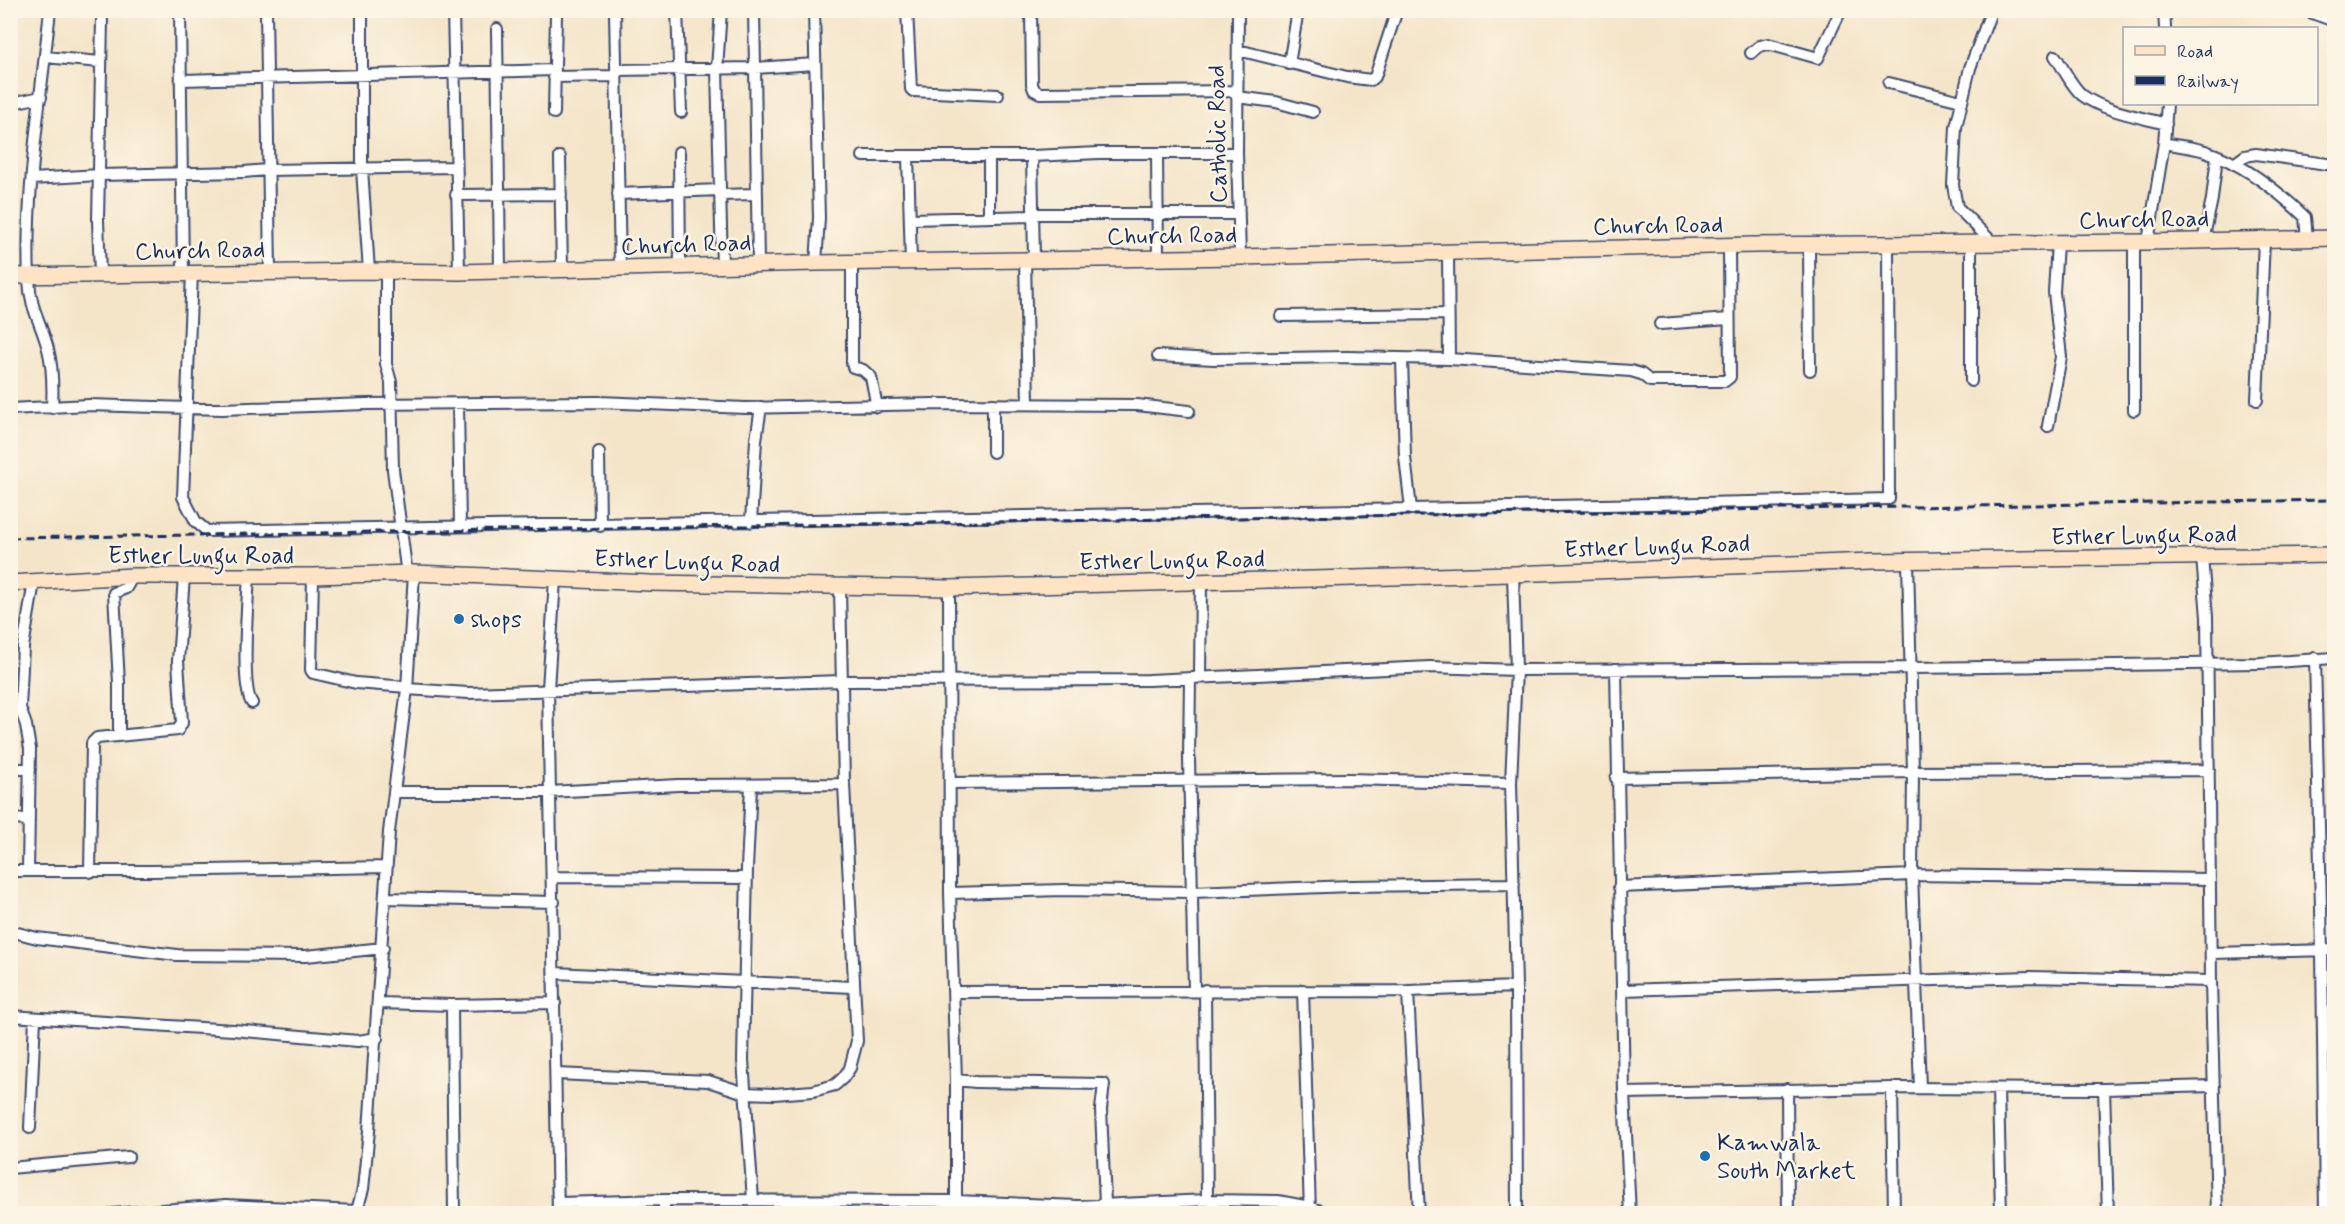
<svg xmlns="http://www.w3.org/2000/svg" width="2345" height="1224" font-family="Mynerve,sans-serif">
<rect width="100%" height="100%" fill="#fcf5e5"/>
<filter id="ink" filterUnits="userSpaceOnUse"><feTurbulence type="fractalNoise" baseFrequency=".0167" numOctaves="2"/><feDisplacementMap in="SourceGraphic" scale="12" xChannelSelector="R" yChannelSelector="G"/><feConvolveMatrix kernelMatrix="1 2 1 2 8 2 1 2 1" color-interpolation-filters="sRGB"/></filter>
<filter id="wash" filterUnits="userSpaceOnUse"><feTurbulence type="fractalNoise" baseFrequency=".008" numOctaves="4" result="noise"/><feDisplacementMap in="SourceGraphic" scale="24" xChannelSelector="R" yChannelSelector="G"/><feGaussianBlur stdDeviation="1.35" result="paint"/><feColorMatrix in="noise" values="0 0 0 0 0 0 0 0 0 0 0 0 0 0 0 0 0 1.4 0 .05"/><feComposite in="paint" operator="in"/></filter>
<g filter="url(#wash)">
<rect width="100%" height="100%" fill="#f4e5c9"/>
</g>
<g filter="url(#ink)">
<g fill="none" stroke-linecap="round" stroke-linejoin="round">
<g stroke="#3c4a6e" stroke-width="14">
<path id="street" d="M50,10C41,99 25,189 29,279C30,309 41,322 48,349C53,368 53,388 52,408
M180,10L183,273
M266,10L270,272
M362,10V169L369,271
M453,10L459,272
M554,10L556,15L554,113
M721,10L717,69L722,266
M754,10L755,68L815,64
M814,10L819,218L816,263
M907,10L911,89L913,91L998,95
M1031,10L1032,84L1034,90L1040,93L1237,91
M1238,10L1237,153L1240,257
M2164,10L2165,28
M2304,10L2334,21
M677,11L681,112
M615,12L620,268
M1989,17L1970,68L1956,127L1953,185L1957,207L1993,243
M497,29L500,271
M1238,50L1347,77L1371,80L1375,77L1397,10
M1751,53L1760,46L1768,44L1818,58L1841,10
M2055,56C2063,67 2071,86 2082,95C2103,111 2140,117 2166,124
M45,57L100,62
M1289,64L1298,10
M616,70L755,68L758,264
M554,77L616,76
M182,80L554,70
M1889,83L1961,101
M1237,97L1276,102L1313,112
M10,106L17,102L41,97
M2164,143C2177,146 2192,147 2205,151C2242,163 2277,190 2305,217L2307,239
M679,152L680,267
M1157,153L1158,258
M863,156H1032
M908,156L911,262
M560,157L562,269
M989,157V217
M2234,164L2245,156L2256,154L2334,165
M32,179L99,175L244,172L267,170L456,167
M618,194L720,190
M456,195L561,194
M720,195L757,194
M1033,214H1239
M910,219L1033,216
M2203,241L2212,199L2217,156
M2148,242L2164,143L2167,104
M1809,244L1810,370
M1448,252L1449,359
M1025,259L1028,404
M1034,259L1032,156L1099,153H1237
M852,263V363L853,367L863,370L871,377L877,407
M192,273L183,497L196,522L207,531C608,524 1009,520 1411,509L1405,457L1402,359
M100,274L98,220L102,20
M1281,316L1448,314
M1660,324L1729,319
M1158,356L1214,359L1347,357L1449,359L1631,371L1641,374L1650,381H1725L1730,377L1729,245
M1971,381V243
M2257,400L2264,240
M458,405L460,526
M10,409L89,405L222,409L367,404L599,402L746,408L933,404L1137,405L1189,411
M2134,410V242
M2048,426L2061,357L2054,292L2057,243
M599,452L600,526
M993,452V404
M1411,509L1889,499L1888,244
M751,522L756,440L761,407
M2202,557L2207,617L2211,981L2217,1214
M1908,560L1913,772L1912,875L1920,1088
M1513,574L1516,670L1511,783L1516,987L1517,1214
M249,575C248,599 240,687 252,703
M313,576L311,670L313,673L356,683L407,687
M555,579L548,689L558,1214
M949,588L950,893L956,1080V1201
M2315,658L2322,950L2325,1214
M1616,669L1624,1093L1630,1214
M1200,676L1201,582
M1190,678L1189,759L1194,990
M407,689L468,693L842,681L1149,680L1430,667L1516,670L1911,668L2260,663L2334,658
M119,735V683L114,593L126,588L133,576
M10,769H30
M1616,778L1913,772L2209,770
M950,783L1348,779L1511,783
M751,786L747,868L743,1060L753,1200
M394,792H549L678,785L844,784
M10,819L29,820
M10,871H153L387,867
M28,871L30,749L26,725L20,708L23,647L34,582
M90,872L92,743L97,738L178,730L182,723L178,661L184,576
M553,877L747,878
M1619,887L1912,875L2210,879
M950,893L1063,890L1192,892L1352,886L1514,884
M385,898L554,902
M10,931L37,938L177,955L306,956L383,948
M2211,953L2334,950
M554,973L853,987
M1205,990L1207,1200
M1303,990L1310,1212
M1623,990L2030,977L2211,981
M1408,991L1419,1214
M954,992L1408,991L1516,987
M378,1003L452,1005L555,1003
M452,1005L454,1214
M10,1016L233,1030L358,1041L377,1038
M557,1074L708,1081L745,1093L774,1094L813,1091L835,1085L843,1078L850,1068L857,1041L844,784L840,588
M956,1080L976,1082L1104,1084L1101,1109L1105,1204
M1892,1088L1894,1214
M1787,1089L1788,1214
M1998,1089L2001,1214
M2104,1089L2108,1214
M1624,1093L1892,1088L2104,1089L2214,1086
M30,1128L35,1018
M10,1168L128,1157
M664,1200V1214
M559,1203L664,1200L956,1201L1078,1206L1207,1200L1278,1201L1310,1207L1329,1214
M112,1214L226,1205L356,1211
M356,1214L363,1189L369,1131L389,832L407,689L414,573L406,567L393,470L391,382L386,364V271"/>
</g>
<g stroke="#3c4a6e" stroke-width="18">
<path id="secondary" d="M10,276L369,271L459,272L816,263L1240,257L1754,245L2148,242L2334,238
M10,583L133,576H313L414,573L650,583L949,588L1513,574L1872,561L2334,555"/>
</g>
<use href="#street" stroke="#fff" stroke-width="10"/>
<use href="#secondary" stroke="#fee4c5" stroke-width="15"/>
<path stroke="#1b2f5e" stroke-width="3" stroke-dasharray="9 4.5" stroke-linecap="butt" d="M10,538L2334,500"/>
</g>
</g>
<g fill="#1f6fb2" stroke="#fcf5e5" stroke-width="2">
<circle cx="459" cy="619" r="6"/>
<circle cx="1705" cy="1156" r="6"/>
</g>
<g text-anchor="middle" stroke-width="5" stroke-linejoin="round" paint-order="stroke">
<g font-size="24" fill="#1b2f5e" stroke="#fcf5e5">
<text transform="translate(1217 134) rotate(-91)" y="8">Catholic Road</text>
<text transform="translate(2144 219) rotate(-1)" y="8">Church Road</text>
<text transform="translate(1658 225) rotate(-1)" y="8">Church Road</text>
<text transform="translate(1172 235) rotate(-1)" y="8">Church Road</text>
<text transform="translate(686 244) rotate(-2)" y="8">Church Road</text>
<text transform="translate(200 250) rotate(-1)" y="8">Church Road</text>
<text transform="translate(2144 535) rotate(-1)" y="8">Esther Lungu Road</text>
<text transform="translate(1657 546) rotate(-2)" y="8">Esther Lungu Road</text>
<text x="201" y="563">Esther Lungu Road</text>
<text transform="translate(1172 560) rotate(-1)" y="8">Esther Lungu Road</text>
<text transform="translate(687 561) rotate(2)" y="8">Esther Lungu Road</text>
</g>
<g font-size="24" fill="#1b2f5e" stroke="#fcf5e5" text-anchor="start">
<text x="471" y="627">shops</text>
<text x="1717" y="1150">Kamwala<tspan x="1717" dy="28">South Market</tspan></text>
</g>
</g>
<rect width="2345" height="1224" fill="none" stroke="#fcf5e5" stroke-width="36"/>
<rect x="2123" y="27" width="195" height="78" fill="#fcf5e5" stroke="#a2a6af" stroke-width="1.5"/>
<rect x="2135" y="46" width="30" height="9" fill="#fee4c5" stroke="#a2a6af" stroke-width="1.5"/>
<text x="2177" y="57" font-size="18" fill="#1b2f5e">Road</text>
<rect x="2135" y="76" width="30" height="9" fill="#1b2f5e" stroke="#a2a6af" stroke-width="1.5"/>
<text x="2177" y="87" font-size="18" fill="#1b2f5e">Railway</text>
</svg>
